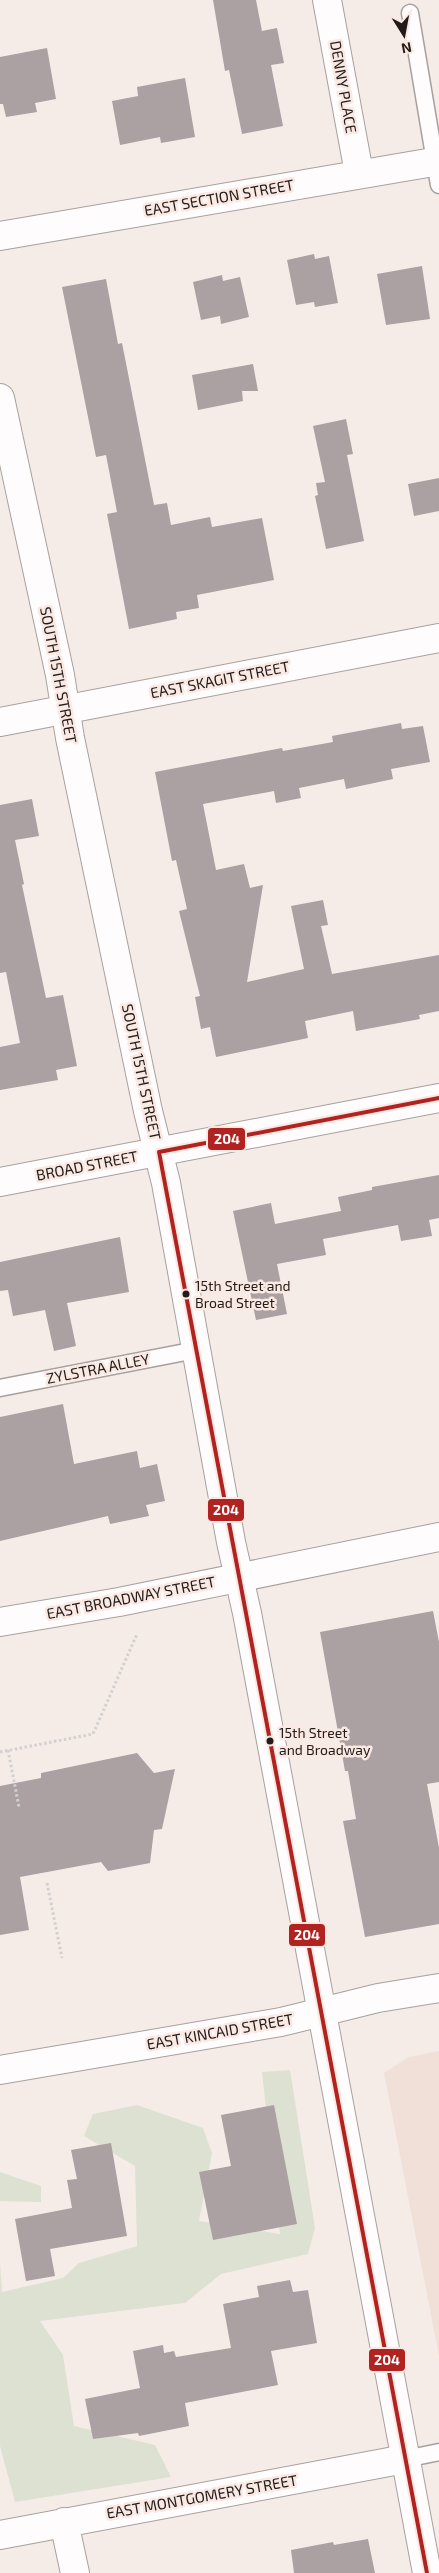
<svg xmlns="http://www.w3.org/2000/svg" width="439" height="2573" font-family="'Exo 2',sans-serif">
<rect width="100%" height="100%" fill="#f5ece8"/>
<path fill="#f1e0d8" d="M439,2051V2356L384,2073L409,2057Z"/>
<path fill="#dde1d2" d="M290,2070L315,2228L308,2254L221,2274L185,2303L40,2321L63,2355L74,2426L155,2445L171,2477L15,2502L0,2446V2262L2,2292L63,2278L79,2263L137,2246L135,2166L84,2136L93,2114L137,2105L203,2128L212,2153L199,2221L280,2234L262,2072Z
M0,2172L41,2186V2202L0,2201Z"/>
<path fill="#aba0a2" d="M213,0H256L262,31L277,28L284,63L271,65L283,126L242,134L229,70L225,71Z
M47,48L56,99L35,103L37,112L6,117L3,104H0V57Z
M185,78L195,137L161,143L160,137L120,145L112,101L138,96L137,87Z
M314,254L315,259L329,256L338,303L315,307L314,302L296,305L287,260Z
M422,266L430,319L386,325L377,274Z
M222,275L223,281L240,277L249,317L221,324L220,316L201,320L193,282Z
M106,279L118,344L122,343L154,505L167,503L171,525L210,517L212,527L262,518L274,580L197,595L199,608L176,612L177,619L129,629L107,514L117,512L106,455L96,457L62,287Z
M253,364L258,391H242L243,401L198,410L192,375Z
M346,419L353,454L347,455L364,541L326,549L315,496L318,495L316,483L325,482L313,426Z
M439,478V511L414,516L408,484Z
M401,723L402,729L423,726L430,762L391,769L393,779L346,789L344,779L299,788L301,798L276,803L274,791L203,804L216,870L244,864L250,888L263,885L247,982L304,969L291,906L323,900L328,925L321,926L332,974L439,955V1011L419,1015L420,1019L356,1031L353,1011L305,1021L308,1038L216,1057L210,1027L201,1029L195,997L200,996L179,911L187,909L176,860L172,861L155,772L282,748L283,751L333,742L332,736Z
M32,799L39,836L15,840L24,884L22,885L46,998L63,995L77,1066L56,1070L58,1080L0,1090V1047L20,1043L6,972L0,973V805Z
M439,1175V1218L429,1220L432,1236L401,1241L398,1225L323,1239L326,1255L277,1264L287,1314L256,1320L233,1211L271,1203L275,1224L341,1211L338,1197L372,1190V1187Z
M120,1237L129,1292L67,1303L76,1346L54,1351L45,1310L13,1316L8,1290L0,1291V1262Z
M63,1404L74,1464L137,1451L140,1468L157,1464L165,1501L146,1505L149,1516L110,1524L108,1516L0,1541V1417Z
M433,1611L439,1642V1782L427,1784L439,1848V1924L365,1937L343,1821L356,1819L348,1771H345L320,1632Z
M137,1753L154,1773L175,1769L162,1829L154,1830L150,1863L108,1871L101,1862L20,1877L29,1930L0,1935V1786L41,1778V1773Z
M274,2105L297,2224L213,2240L199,2172L231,2166L221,2115Z
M111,2143L127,2236L50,2249L55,2276L26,2281L15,2219L72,2208L67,2180L77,2179L71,2150Z
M290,2280L293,2292L308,2290L317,2343L271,2351L278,2385L185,2403L189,2426L139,2436L138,2433L93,2439L85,2399L140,2388L133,2351L163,2345L164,2353L174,2351L176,2357L231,2348L223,2304L259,2297L257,2286Z
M368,2539L375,2573H294L291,2550L333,2542L334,2545Z"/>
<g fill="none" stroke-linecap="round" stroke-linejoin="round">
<g stroke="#a7a19e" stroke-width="19">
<path id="service" d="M410,13L439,185
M0,1388L196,1350
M405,2459L439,2452"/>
</g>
<g stroke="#a7a19e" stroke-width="30">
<path id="minor" d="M327,0L359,173
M0,236L439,161
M0,722L439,638
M0,1622L119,1602L439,1537
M0,2070L281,2022L378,1998L439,1988
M64,2522L75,2573
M0,2535L405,2459"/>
</g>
<g stroke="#a7a19e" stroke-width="30">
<path id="tertiary" d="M0,398L60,675L70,738L148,1111L166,1183L231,1542L247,1613L427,2573
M0,1182L439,1098"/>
</g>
<path stroke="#d3d0cf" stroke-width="3" stroke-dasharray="2.5 2.5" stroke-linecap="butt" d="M8,1750L19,1807
M0,1752L93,1734L137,1634
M47,1883L62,1958"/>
<use href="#service" stroke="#fefcfc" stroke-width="16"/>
<use href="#minor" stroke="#fefcfc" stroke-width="28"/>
<use href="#tertiary" stroke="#fefcfc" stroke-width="28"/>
<g stroke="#fae9e3" stroke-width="8">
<path id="bus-1" d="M427,2573L159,1152L439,1098"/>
</g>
<use href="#bus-1" stroke="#b02321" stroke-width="4"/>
</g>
<g fill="#211b19" stroke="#fae9e3" stroke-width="2">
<circle cx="186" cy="1294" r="4.5"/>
<circle cx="270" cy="1741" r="4.5"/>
</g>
<g text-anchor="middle" stroke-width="5" stroke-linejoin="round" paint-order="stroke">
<g font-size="14" fill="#211b19" stroke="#fae9e3" text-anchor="start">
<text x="195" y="1291">15th Street and<tspan x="195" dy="17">Broad Street</tspan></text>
<text x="279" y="1738">15th Street<tspan x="279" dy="17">and Broadway</tspan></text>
</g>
<g font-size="15" fill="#211b19" stroke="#fae9e3">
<text transform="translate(343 87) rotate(80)" y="5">DENNY PLACE</text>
<text transform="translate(219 198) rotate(-10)" y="5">EAST SECTION STREET</text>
<text transform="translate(58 675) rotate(79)" y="5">SOUTH 15TH STREET</text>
<text transform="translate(220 680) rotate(-11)" y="5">EAST SKAGIT STREET</text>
<text transform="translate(141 1072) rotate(78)" y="5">SOUTH 15TH STREET</text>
<text transform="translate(87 1166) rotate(-11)" y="5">BROAD STREET</text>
<text transform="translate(98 1369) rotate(-11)" y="5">ZYLSTRA ALLEY</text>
<text transform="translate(131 1598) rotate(-11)" y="5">EAST BROADWAY STREET</text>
<text transform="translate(220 2032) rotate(-10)" y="5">EAST KINCAID STREET</text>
<text transform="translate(202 2497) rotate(-10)" y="5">EAST MONTGOMERY STREET</text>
</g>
</g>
<g stroke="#fae9e3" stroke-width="2">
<rect x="207" y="1127" width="39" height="24" rx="5" fill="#b02321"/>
<rect x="207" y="1498" width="38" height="24" rx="5" fill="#b02321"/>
<rect x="288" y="1923" width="38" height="24" rx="5" fill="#b02321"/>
<rect x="368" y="2348" width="38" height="24" rx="5" fill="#b02321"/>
</g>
<g font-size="14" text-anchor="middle" font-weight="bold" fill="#fff">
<text x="227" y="1144">204</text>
<text x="226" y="1515">204</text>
<text x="307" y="1940">204</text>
<text x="387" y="2365">204</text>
</g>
<g transform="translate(404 35) rotate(169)" stroke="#fae9e3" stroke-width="4" paint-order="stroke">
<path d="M0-4L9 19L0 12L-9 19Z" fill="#211b19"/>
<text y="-8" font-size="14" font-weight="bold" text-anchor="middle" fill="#211b19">N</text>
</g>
</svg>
